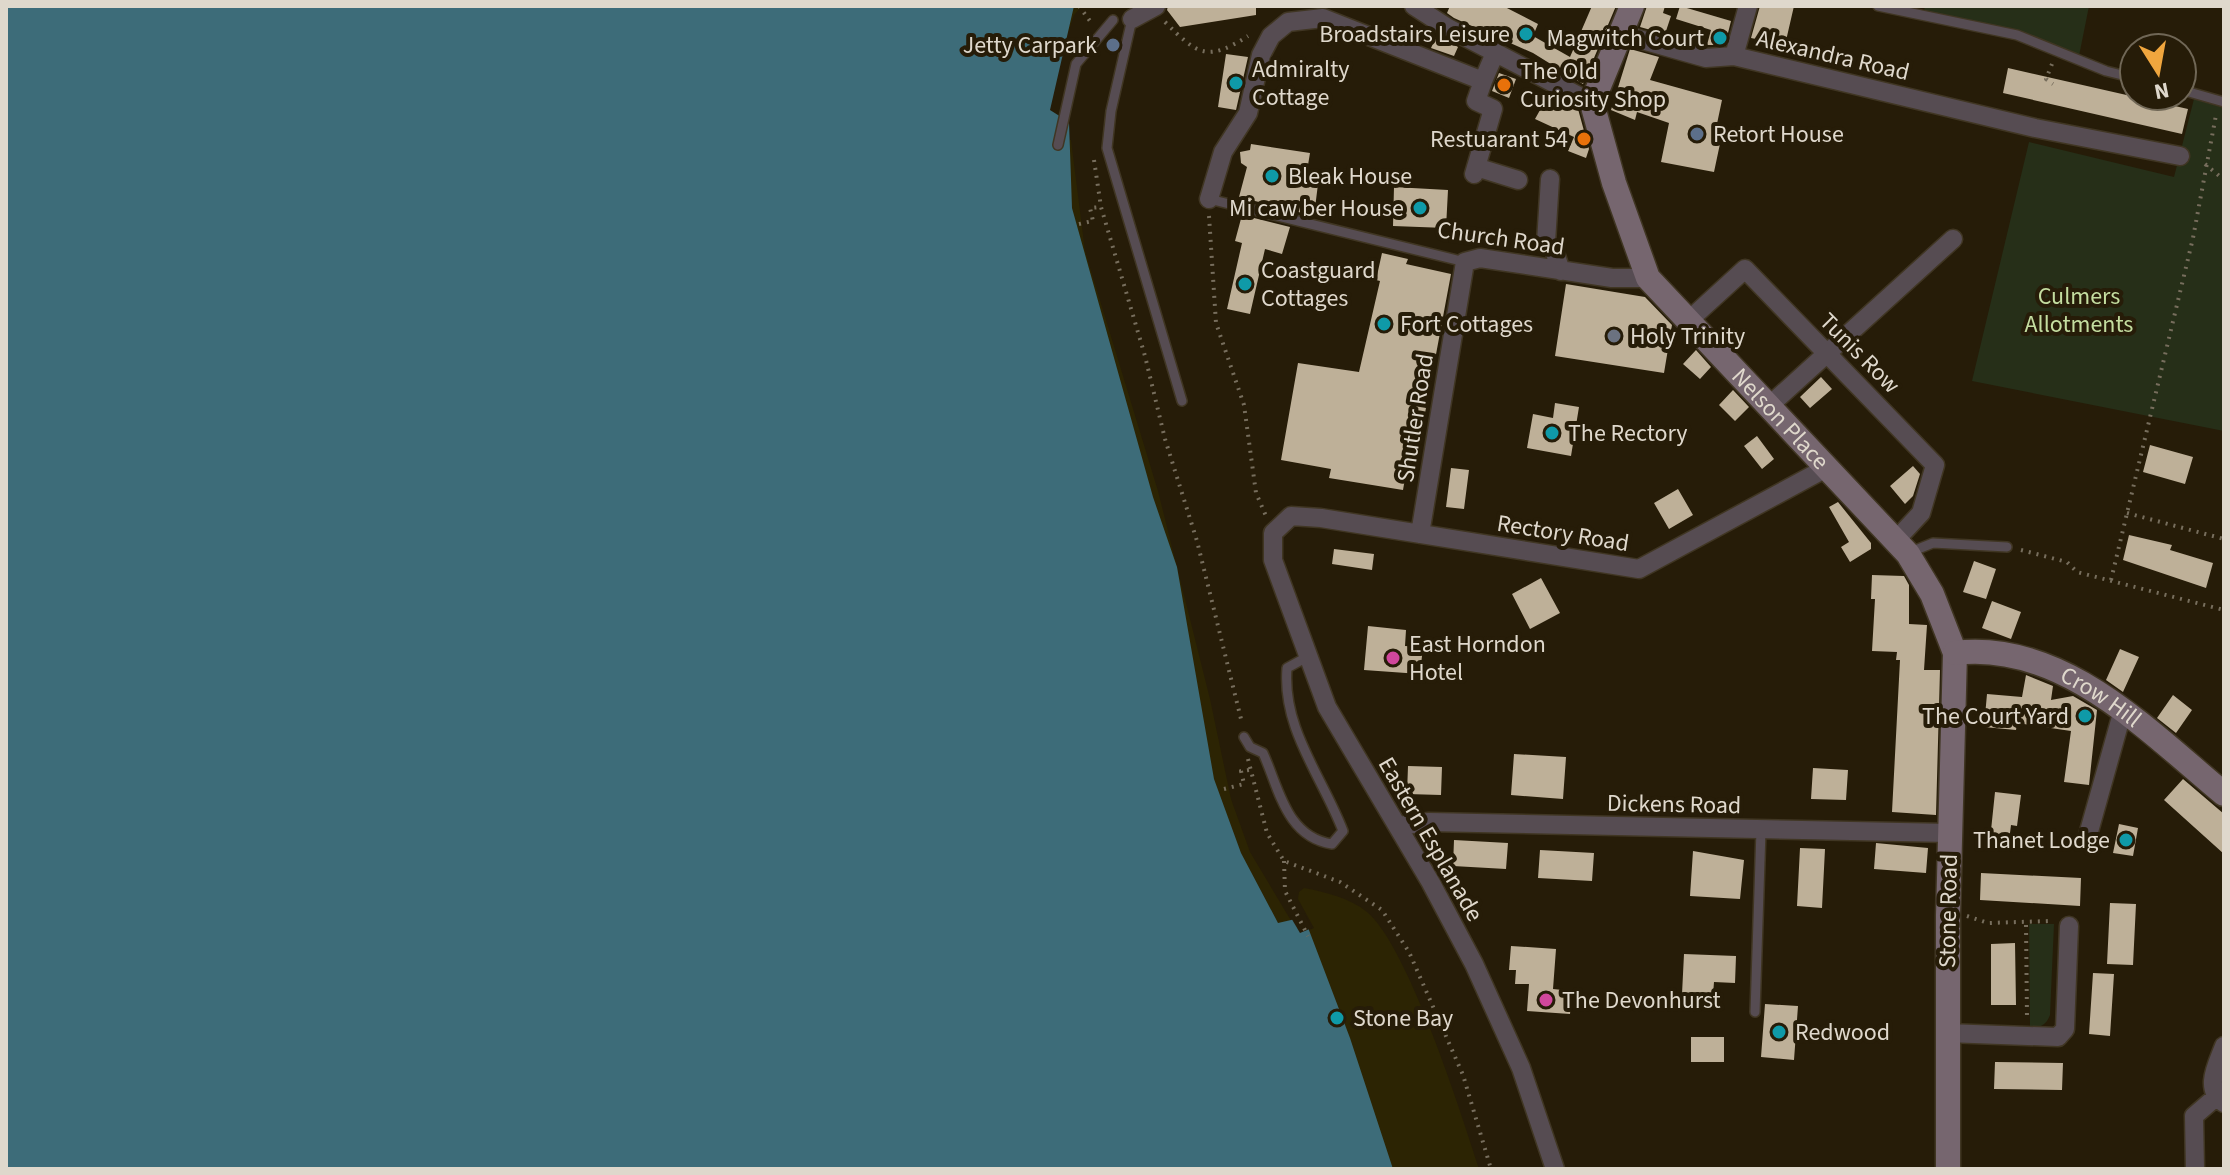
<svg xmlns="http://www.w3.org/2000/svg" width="2230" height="1175" font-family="'Source Sans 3',sans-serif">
<rect width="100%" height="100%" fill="#261c08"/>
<path fill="#262f18" d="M1925,6H2089L2079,56L1924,11Z
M2194,99L2224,108V431L1972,381L2029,142L2174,177Z
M2029,924H2054L2050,1015C2046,1025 2041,1028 2030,1027Z"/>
<path fill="#2c2403" d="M972,6H1082L1074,15L1048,92L1047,135L1071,140L1085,251L1158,491L1210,699L1231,799L1250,852L1299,934L1314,928L1298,899L1299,892L1304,888C1325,892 1350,898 1367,912C1408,946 1461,1113 1479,1169H1314Z"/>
<path fill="#3d6c79" d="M6,6H1074L1050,110L1069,122L1072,208L1153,497L1177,567L1214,779L1241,853L1278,923L1304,917L1350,1038L1393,1169H6Z"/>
<path fill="#261c08" d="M1304,913L1312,928L1300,933L1290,916Z"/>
<path fill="#beb098" d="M1168,6H1256V15L1180,27L1167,10Z
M1450,6H1503L1538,24L1533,36L1570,57L1592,6H1616L1583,84L1533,53L1454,18L1447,13Z
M1647,6H1665L1663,13L1671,16L1665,34L1640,27Z
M1680,6L1731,21L1725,45H1707L1711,30L1676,19Z
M1760,6H1794L1785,45L1751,38Z
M1437,35L1458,47L1454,56L1431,48Z
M1630,49L1659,57L1650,80L1722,100L1714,138L1721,139L1714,172L1661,162L1669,123L1637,112L1635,120L1611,110Z
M1226,54L1248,57L1236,110L1218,107Z
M2008,68L2188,109L2182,134L2003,93Z
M1499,73L1516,79L1509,98L1492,91Z
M1549,94L1578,109L1589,149L1586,158L1568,151L1574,137L1535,119Z
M1251,144L1310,153L1305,183L1318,184L1314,216L1239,197L1247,167L1241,163L1240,152L1250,150Z
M1394,187L1448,190L1446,228L1393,226Z
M1242,215L1290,227L1282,254L1265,249L1250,314L1227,309L1242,243L1235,241Z
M1382,253L1408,259L1406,264L1451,274L1420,440L1412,438L1403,490L1329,478L1331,469L1281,460L1298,363L1359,372L1380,281L1376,280Z
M1566,284L1645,297L1672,325L1664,373L1555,356Z
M1696,350L1711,367L1700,379L1683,364Z
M1821,377L1832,389L1810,408L1800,397Z
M1733,390L1749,407L1735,421L1719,405Z
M1555,403L1579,407L1571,456L1527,448L1533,414L1553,418Z
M1757,436L1774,459L1762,469L1744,446Z
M2150,445L2193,457L2185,484L2143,472Z
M1913,466L1920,474L1913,496L1905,504L1890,486Z
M1451,468L1469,470L1464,509L1446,507Z
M1678,489L1693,515L1669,529L1654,503Z
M1838,502L1871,543V549L1850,562L1841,547L1849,542L1829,507Z
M2129,535L2172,545L2170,550L2213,563L2206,588L2123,560Z
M1334,549L1374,554L1372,570L1332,564Z
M1974,561L1996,569L1986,599L1963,592Z
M1872,575L1904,576L1909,585V624L1927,625L1924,670H1940L1936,815L1892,812L1900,660H1896L1897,652L1872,651L1875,599H1871Z
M1541,578L1560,613L1530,629L1512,594Z
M1992,601L2021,612L2011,639L1982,628Z
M1368,626L1406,630L1405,646L1423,647L1420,674L1364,670Z
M2120,649L2139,657L2123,692L2106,680Z
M2026,675L2053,686L2051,700L2073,696L2097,710L2089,785L2064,782L2071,731L2017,723L2016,730L1984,727L1987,694L2022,697Z
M2173,695L2192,710L2176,733L2157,718Z
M1514,754L1566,757L1563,799L1511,795Z
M1408,766L1442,767L1441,795L1407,794Z
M1813,768L1848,770L1846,800L1811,799Z
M2183,779L2224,814V854L2164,800Z
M1995,792L2021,795L2017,826L2011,825L2009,841L1990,840Z
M2119,824L2138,828L2133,856L2113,853Z
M1454,840L1508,843L1506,869L1453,866Z
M1876,843L1928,848L1926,873L1874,869Z
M1800,848L1825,849L1822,908L1797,906Z
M1540,850L1594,853L1592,881L1538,878Z
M1693,851L1744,860L1740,899L1690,896Z
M1981,873L2081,878L2080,906L1980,900Z
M2110,903L2136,904L2133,965L2107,964Z
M2015,943L2016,1005H1991V944Z
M1511,946L1556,949L1553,989L1572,991L1570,1014L1527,1011L1529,984H1515L1516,970H1509Z
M1684,954L1736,956L1735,983L1714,982L1713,995L1682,994Z
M2093,973L2114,974L2110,1036L2089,1034Z
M1765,1004L1798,1006L1794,1060L1761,1057Z
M1691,1037H1724V1062H1691Z
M1995,1062L2063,1063L2062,1090L1994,1089Z"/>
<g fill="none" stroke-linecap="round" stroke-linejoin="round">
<g stroke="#403623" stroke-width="12">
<path id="lane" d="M1878,6L2017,35L2106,71L2134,78
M1132,19L1111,111L1107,148L1182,401
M2182,90L2224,102
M1058,145L1076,64L1113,20
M1209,199L1465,262
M1908,553L1933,543L2007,547
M1244,737L1250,747L1263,753C1279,788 1286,837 1332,844L1343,831C1322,776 1282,729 1287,668L1307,657
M1755,1012L1761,830"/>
</g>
<g stroke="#403623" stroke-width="21">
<path id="street" d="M1414,6L1448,28L1592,103
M1132,19L1156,6
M1621,34L1706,58L1734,56L2035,128L2180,156
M1734,56L1748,6
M1476,167L1518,180
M1474,174L1493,109L1476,101L1483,81
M1550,179L1546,242L1554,250L1561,271
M1209,199L1223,152L1248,113L1261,55L1271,36L1288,22L1323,18L1483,81L1495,53
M1687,322L1745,269L1935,465L1921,513L1896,540
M1769,406L1953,239
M1420,534L1465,262L1480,258L1612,278H1648
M1398,826L1429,822L1949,833
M2088,835L2123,710
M1947,1033L2058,1037L2065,1029L2069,926
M2224,1046C2217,1065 2203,1089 2224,1103
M1555,1169L1521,1068L1474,964L1431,883L1327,707L1273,560V533L1291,516L1321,518L1639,569L1828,467
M2195,1169L2194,1116L2216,1097"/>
</g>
<g stroke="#403623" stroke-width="27">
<g id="secondary">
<path id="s1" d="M1632,6L1592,103L1614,183L1648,278L1908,554L1932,594L1955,653L1948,915V1169"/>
<path id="s2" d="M1955,653C2062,640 2148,731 2224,794"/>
</g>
</g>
<path stroke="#776e5d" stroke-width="4" stroke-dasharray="2 6" stroke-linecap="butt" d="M1079,6L1090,21H1094
M1165,22C1198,55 1207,62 1248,36
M2052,64L2046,79L2053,84
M1094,160L1101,207L1145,356L1165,439L1197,541L1242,723
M2205,164L2224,180
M1209,216L1216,323L1244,405L1256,493L1266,516
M1079,224L1093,221L1090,208L1101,207
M2127,513L2224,539
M2021,550L2067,562L2077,572L2224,610
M2111,580L2193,238L2216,115
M1248,759L1267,833L1284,861L1340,882L1382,910L1409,952L1463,1075L1491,1169
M1224,789L1244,784L1241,771L1249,770
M1284,861L1285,891L1308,936
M1967,916L1988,923L2051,921
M2026,925L2027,1018"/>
<use href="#lane" stroke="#564c52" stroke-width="9"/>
<use href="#street" stroke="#564c52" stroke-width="18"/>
<use href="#secondary" stroke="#76666f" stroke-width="24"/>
</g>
<g fill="#0f9aa8" stroke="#261c08" stroke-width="3">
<circle cx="1526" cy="34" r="8"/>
<circle cx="1720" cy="38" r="8"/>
<circle cx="1236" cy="83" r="8"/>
<circle cx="1272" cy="176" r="8"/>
<circle cx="1420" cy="208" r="8"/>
<circle cx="1245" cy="284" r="8"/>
<circle cx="1384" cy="324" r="8"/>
<circle cx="1552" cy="433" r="8"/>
<circle cx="2085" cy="716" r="8"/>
<circle cx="2126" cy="840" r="8"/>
<circle cx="1337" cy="1018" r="8"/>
<circle cx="1779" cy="1032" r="8"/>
</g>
<g fill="#5c6f8a" stroke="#261c08" stroke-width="3">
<circle cx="1113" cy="45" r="8"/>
<circle cx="1697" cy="134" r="8"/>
</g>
<g fill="#e8710a" stroke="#261c08" stroke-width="3">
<circle cx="1504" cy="85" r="8"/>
<circle cx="1584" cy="139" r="8"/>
</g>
<circle fill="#6b7280" stroke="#261c08" stroke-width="3" cx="1614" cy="336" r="8"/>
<g fill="#d1479c" stroke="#261c08" stroke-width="3">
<circle cx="1393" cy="658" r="8"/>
<circle cx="1546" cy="1000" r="8"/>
</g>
<g text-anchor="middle" stroke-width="8" stroke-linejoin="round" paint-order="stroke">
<g font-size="24" fill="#dfd8cc" stroke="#261c08" text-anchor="start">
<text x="1510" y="42" text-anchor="end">Broadstairs Leisure</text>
<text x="1704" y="46" text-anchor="end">Magwitch Court</text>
<text x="1097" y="53" text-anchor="end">Jetty Carpark</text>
<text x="1252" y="77">Admiralty<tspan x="1252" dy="28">Cottage</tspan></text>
<text x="1520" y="79">The Old<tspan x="1520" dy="28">Curiosity Shop</tspan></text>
<text x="1713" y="142">Retort House</text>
<text x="1568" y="147" text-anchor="end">Restuarant 54</text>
<text x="1288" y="184">Bleak House</text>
<text x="1404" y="216" text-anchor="end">Mi caw ber House</text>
<text x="1261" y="278">Coastguard<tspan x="1261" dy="28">Cottages</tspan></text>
<text x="1400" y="332">Fort Cottages</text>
<text x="1630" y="344">Holy Trinity</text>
<text x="1568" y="441">The Rectory</text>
<text x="1409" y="652">East Horndon<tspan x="1409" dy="28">Hotel</tspan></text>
<text x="2069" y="724" text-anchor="end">The Court Yard</text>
<text x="2110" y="848" text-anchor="end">Thanet Lodge</text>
<text x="1562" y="1008">The Devonhurst</text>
<text x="1353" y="1026">Stone Bay</text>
<text x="1795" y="1040">Redwood</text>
</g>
<g font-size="24" fill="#dfd8cc" stroke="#261c08">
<text transform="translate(1833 55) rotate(13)" y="8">Alexandra Road</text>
<text transform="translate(1501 238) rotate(8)" y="8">Church Road</text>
<text transform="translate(1860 353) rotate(45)" y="8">Tunis Row</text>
<text transform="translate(1415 418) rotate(-81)" y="8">Shutler Road</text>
<text dy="8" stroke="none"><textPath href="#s1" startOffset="482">Nelson Place</textPath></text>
<text transform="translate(1563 533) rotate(9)" y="8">Rectory Road</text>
<text dy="8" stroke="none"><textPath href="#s2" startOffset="156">Crow Hill</textPath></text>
<text transform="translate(1674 804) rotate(1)" y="8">Dickens Road</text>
<text transform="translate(1431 839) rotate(60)" y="8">Eastern Esplanade</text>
<text transform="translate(1948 911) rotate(-89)" y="8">Stone Road</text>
</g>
<g font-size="24" fill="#c4dda0" stroke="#261c08">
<text x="2079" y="304">Culmers<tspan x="2079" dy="28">Allotments</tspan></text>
</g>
</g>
<rect width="2230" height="1175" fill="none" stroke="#dfd8cc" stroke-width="16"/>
<g transform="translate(2158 72) rotate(169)"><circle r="38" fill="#261c08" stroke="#706756" stroke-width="2"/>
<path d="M0-6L14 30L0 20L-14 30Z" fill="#f0a63e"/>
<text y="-12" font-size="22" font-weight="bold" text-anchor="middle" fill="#dfd8cc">N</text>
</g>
</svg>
